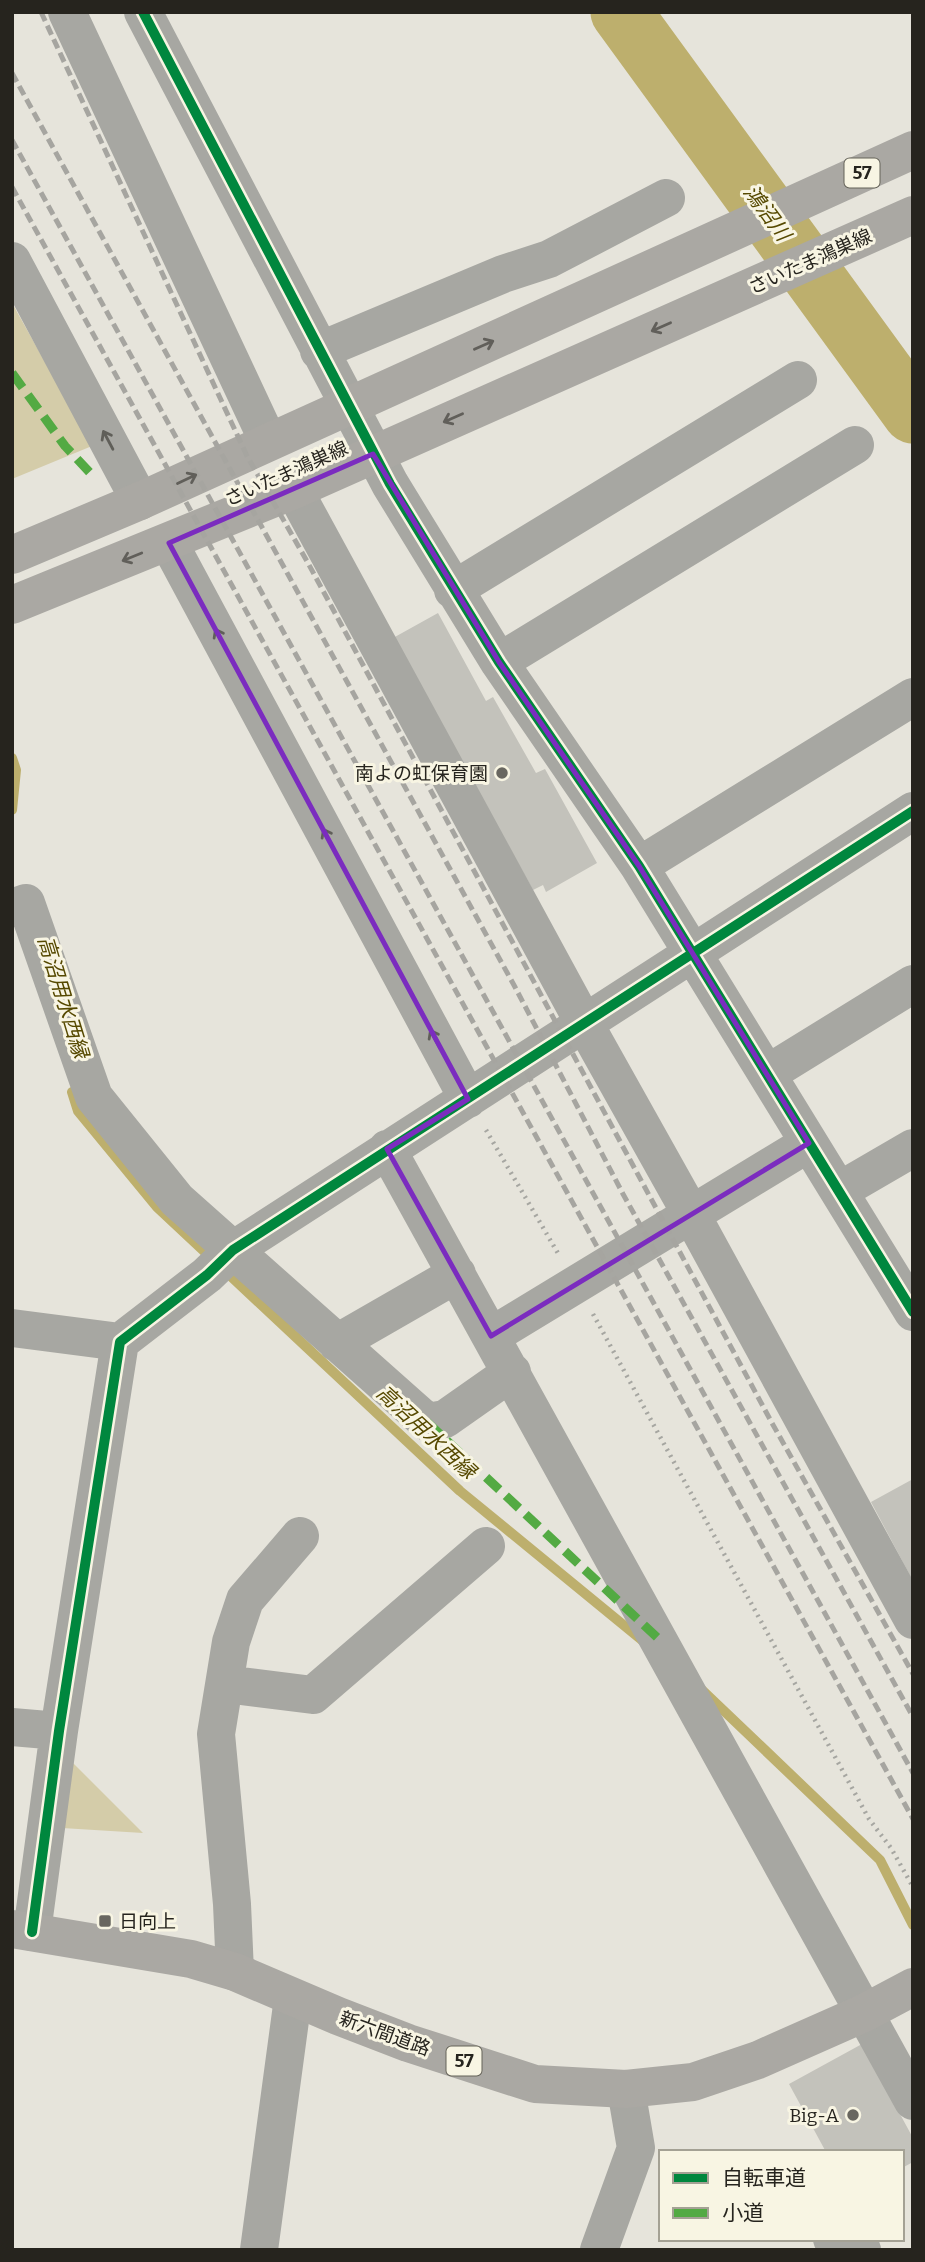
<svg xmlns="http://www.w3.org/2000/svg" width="925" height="2262" font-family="Bitter,'Noto Sans JP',serif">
<rect width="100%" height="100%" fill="#e6e4db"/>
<path fill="#d4cca9" d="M12,303L92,446L12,479Z
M69,1759L143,1833L62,1828Z"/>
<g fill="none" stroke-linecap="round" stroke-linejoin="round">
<path stroke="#bdaf6d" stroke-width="10" d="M12,758L16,770L12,810
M72,1092L78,1111L157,1207L460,1491L643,1641
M701,1689L880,1860L913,1925"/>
<path stroke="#bdaf6d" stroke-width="61" d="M621,12L913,413"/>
</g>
<path fill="#c3c2bb" d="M438,613L486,701L493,697L536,773L545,769L597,863L546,892L543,885L533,890L393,638Z
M913,1479V1581L871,1502Z
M862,2044L913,2138V2162L902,2168V2152H826L789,2084Z"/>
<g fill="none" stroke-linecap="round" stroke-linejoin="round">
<path stroke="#a6a6a1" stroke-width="4.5" stroke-dasharray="2 5" stroke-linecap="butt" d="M486,1130L559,1255
M593,1314L869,1819L891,1848L913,1887"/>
<path stroke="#a7a7a2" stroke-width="38" d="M67,12L268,441
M143,12L390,484L499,662L639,866L913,1312
M12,261L140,501
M319,351L503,274L549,259L666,198
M294,490L584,1023L691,1214L913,1620
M169,543L468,1099
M453,590L798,380
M499,662L855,445
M639,866L913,697
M12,908L26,903L94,1097L177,1200L427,1422L445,1419L512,1372
M767,1074L913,984
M387,1149L913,2101
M839,1191L913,1148
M12,1328L120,1342
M491,1336L809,1143
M337,1343L457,1274
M225,1684L313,1695L486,1546
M12,1727L59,1731
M32,1932L59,1731L120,1342L207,1275L233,1250L913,811
M235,1972L232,1904L216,1734L231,1642L245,1600L300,1536
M832,2239L862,2250
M259,2250L293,1998
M599,2250L636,2148L626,2089"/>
<path stroke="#aaa8a3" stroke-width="38" d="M12,555L140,501L913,150
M12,605L294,490L913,215
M12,1929L191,1959L235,1972L338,2016L408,2043L535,2084L626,2089L693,2082L758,2060L864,2013L913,1987"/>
<path stroke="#a6a5a0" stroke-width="5" stroke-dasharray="10 5" stroke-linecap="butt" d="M41,12L247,456L308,563L772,1423L913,1674
M12,73L515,987L623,1194L913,1717
M12,140L913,1773
M12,187L913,1819"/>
<path stroke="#53aa43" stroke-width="9" stroke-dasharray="18 9" stroke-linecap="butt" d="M12,373L65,446L93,476
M427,1422L661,1641"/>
<g stroke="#f8f5e3" stroke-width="15">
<path id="cycleway" d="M143,12L390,484L499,662L639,866L913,1312
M32,1932L59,1731L120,1342L207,1275L233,1250L913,811"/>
</g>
<use href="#cycleway" stroke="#00873e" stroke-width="10"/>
</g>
<defs><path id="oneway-shaft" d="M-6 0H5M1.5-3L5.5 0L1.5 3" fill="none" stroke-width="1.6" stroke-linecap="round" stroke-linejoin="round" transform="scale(1.75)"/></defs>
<g stroke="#615f5a">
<use href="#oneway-shaft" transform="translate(661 327) rotate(156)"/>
<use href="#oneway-shaft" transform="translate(484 345) rotate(-24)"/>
<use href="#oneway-shaft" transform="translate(453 418) rotate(156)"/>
<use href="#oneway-shaft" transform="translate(187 479) rotate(-25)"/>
<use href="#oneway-shaft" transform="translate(132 557) rotate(158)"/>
</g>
<g stroke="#605f59">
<use href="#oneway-shaft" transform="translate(108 440) rotate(-118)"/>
<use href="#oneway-shaft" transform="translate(220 638) rotate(-118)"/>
<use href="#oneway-shaft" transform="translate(328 838) rotate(-118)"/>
<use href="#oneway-shaft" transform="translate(435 1039) rotate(-118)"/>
</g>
<path fill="none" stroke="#7b2cbf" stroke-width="5" stroke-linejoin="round" d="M373,454L499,662L639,866L809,1143L491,1336L387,1149L468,1099L169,543Z"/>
<g fill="#696760" stroke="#f8f5e3" stroke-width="2.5">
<circle cx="502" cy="773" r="7"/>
<rect x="98" y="1914" width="14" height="14" rx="3.5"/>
<circle cx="853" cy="2115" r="7"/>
</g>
<g text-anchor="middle" stroke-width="6" stroke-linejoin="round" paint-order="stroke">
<g fill="#f8f5e3" stroke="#656359" stroke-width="2">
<rect x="844.5" y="158.5" width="35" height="29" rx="5"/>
<rect x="446.5" y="2046.5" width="35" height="29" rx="5"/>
</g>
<g font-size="18" font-weight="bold" fill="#26241e">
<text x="862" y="179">57</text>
<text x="464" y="2067">57</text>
</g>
<g font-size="19" fill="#26241e" stroke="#f8f5e3">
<text transform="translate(810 261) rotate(-24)" y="7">さいたま鴻巣線</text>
<text transform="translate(286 473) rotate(-24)" y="7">さいたま鴻巣線</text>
<text transform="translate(385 2033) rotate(20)" y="7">新六間道路</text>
</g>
<g font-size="19" fill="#26241e" stroke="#f8f5e3" text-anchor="end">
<text x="488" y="780">南よの虹保育園</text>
<text x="119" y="1928" text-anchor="start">日向上</text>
<text x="839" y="2122">Big-A</text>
</g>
<g font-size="21" font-style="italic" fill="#564900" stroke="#f8f5e3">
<text transform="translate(767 213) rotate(54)" y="7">鴻沼川</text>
<text transform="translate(63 997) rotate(73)" y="7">高沼用水西縁</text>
<text transform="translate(426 1432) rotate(43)" y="7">高沼用水西縁</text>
</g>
</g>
<rect width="925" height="2262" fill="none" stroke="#26241e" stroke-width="28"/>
<rect x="659" y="2150" width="245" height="91" fill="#f8f5e3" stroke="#a4a194" stroke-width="2"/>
<rect x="673" y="2173" width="35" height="10" fill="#00873e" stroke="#a4a194" stroke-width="2"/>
<text x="722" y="2185" font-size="21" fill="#26241e">自転車道</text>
<rect x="673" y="2208" width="35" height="10" fill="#53aa43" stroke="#a4a194" stroke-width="2"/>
<text x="722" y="2220" font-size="21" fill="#26241e">小道</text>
</svg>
